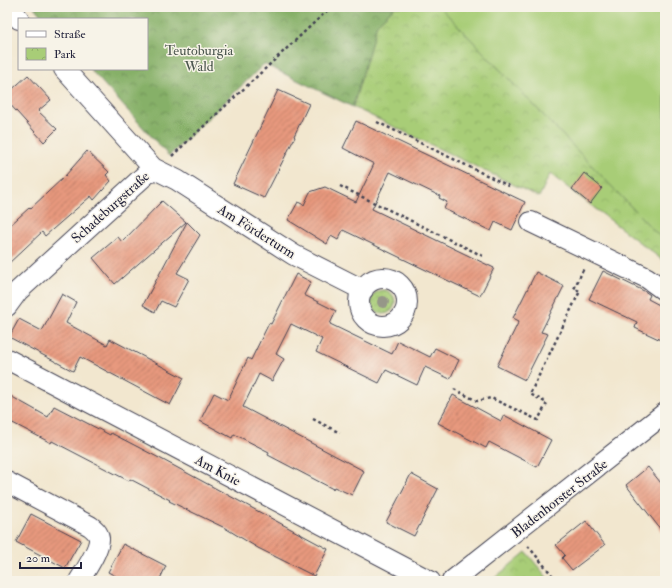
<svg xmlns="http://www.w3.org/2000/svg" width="672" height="588" font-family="'IM FELL Double Pica',serif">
<defs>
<pattern id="grass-dots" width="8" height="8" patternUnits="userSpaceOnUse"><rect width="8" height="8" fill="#a8cd77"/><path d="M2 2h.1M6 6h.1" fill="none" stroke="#90b068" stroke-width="1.8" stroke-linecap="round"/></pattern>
<pattern id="forest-crowns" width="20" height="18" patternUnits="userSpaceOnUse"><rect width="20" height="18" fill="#86b068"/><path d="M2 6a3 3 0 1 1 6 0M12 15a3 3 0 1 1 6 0" fill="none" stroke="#6d8f57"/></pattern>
<pattern id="park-crowns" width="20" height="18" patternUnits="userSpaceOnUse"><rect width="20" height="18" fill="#a8cd77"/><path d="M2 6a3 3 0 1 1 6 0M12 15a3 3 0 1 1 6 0" fill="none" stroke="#90b068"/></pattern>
<pattern id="building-hatch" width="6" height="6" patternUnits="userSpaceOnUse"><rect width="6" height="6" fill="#e7997e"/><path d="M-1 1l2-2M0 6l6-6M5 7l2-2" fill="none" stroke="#bb7c68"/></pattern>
</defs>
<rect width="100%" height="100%" fill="#f7f3e8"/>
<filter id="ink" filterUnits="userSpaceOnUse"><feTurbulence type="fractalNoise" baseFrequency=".025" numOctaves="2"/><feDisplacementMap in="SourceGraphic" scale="8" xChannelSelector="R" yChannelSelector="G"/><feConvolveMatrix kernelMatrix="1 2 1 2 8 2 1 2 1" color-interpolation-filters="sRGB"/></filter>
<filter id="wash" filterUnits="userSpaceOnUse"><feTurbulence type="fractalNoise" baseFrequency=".012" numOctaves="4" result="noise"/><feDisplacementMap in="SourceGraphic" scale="16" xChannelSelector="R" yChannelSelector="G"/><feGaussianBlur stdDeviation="0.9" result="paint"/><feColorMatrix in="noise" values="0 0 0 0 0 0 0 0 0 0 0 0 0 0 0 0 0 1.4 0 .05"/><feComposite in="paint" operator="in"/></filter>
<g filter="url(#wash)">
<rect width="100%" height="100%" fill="#f2e7cf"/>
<path fill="url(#grass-dots)" stroke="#657859" d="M371 302a12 12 0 1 1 24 0a12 12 0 1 1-24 0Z"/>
<path fill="url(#forest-crowns)" stroke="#546952" d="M34,7H395L377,24L353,107L264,64L169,156L90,69H147V19H44Z"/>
<path fill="url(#park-crowns)" stroke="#657859" d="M395,7H665V262L550,174L539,197L353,107L377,24Z
M526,552L550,581H491Z"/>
<path fill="#a8cd77" stroke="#657859" d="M440,7H665V234L661,238Z"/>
<g id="blocks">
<path fill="url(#building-hatch)" d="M28,75L51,100L38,111L57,129L44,142L7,101V94Z
M278,90L309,104L294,136L295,137L264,198L233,184Z
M356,121L525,202L512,230L495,222L491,231L444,209L447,202L439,198L440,196L390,172L372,209L494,268L480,296L343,230L338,240L331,236L327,244L288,220L298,202L304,205L310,192L325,187L356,202L374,164L343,148Z
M87,151L109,172L106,175L111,181L94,200L91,196L45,236L42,232L7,265V228L29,208L30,209L65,176Z
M584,173L602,188L590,204L572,189Z
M162,201L186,222L115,284L93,258L118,237L122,242Z
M187,222L200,235L177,273L189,279L174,307L161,301L155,312L143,305Z
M603,271L646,292L650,295L648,299L665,308V342L635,328L637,322L589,299Z
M536,272L564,286L541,332L548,334L525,380L497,366L519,321L513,318Z
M296,274L311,282L304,295L336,311L330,324L392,354L398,341L430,357L435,348L459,360L450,379L425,367L417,385L386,370L379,383L316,352L322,339L291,324L276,354L284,359L272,381L259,374L243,407L364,471L352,495L334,487L333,489L268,455L269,452L234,434L232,438L200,421L214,393L228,400L248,358L251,360L269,323L271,324Z
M62,294L76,302L66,323L107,345L110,339L184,378L170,405L80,357L73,371L9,337L19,319L42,331Z
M7,394L48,417L54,406L110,435L111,433L163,460L328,549L314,576L258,548L225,528L169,501L170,500L130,479L129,481L52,441L51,443L7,420Z
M453,395L501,421L504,415L551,440L537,467L489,442L486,448L438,423Z
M648,467L665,488V535L626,485Z
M411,474L438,489L414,536L386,522Z
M31,514L81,540L65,568L16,542Z
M586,521L605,545L572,570L562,558L565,555L556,545Z
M123,544L166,566L159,581H125L108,572Z"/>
</g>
</g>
<g filter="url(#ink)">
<use href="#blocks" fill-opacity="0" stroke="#414051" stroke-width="1"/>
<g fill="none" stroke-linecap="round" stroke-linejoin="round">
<g stroke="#414051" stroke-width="22">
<path id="minor" d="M9,7L19,19
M64,69L153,168L177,180L294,255L363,290
M531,222L647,278L665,291
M359 302a24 24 0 1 1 48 0a24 24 0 1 1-48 0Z
M7,306L18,291L153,168
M7,359L430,581
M7,482L90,526C94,529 98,532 99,538C100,549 85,571 79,581
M452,581L665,413"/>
</g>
<path stroke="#414051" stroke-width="2.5" stroke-dasharray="3 3" stroke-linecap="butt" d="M377,122L511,187
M172,156L331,7
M340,186L485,257
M454,389L477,401L491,398L538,420L547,403L530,394L580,291L574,289L584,268
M313,419L340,433
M528,546L557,581"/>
<use href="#minor" stroke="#fff" stroke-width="20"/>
</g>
<circle fill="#969788" cx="383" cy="302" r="6"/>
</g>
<g text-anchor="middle" stroke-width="3" stroke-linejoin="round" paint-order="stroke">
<g font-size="14" fill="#4a554d" stroke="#f7f3e8">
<text x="199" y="55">Teutoburgia<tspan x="199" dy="16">Wald</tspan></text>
</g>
<g font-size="14" fill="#22223b" stroke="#f7f3e8">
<text transform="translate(110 207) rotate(-42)" y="5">Schadeburgstraße</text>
<text transform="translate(257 231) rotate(32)" y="5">Am Förderturm</text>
<text transform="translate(218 470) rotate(28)" y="5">Am Knie</text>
<text transform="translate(559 498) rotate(-38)" y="5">Bladenhorster Straße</text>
</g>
</g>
<rect width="672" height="588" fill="none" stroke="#f7f3e8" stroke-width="24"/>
<rect x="18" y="18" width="130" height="52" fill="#f7f3e8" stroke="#a29fa3"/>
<rect x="26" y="31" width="20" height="6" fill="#ffffff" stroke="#a29fa3"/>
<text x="54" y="38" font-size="12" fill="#22223b">Straße</text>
<rect x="26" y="48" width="20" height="12" fill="url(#park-crowns)" stroke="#a29fa3"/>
<text x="54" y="58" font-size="12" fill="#22223b">Park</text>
<path d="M20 562v6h61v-6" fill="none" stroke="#22223b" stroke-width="2"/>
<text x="26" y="562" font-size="12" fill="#22223b" stroke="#f7f3e8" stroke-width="3" paint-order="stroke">20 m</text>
</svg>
